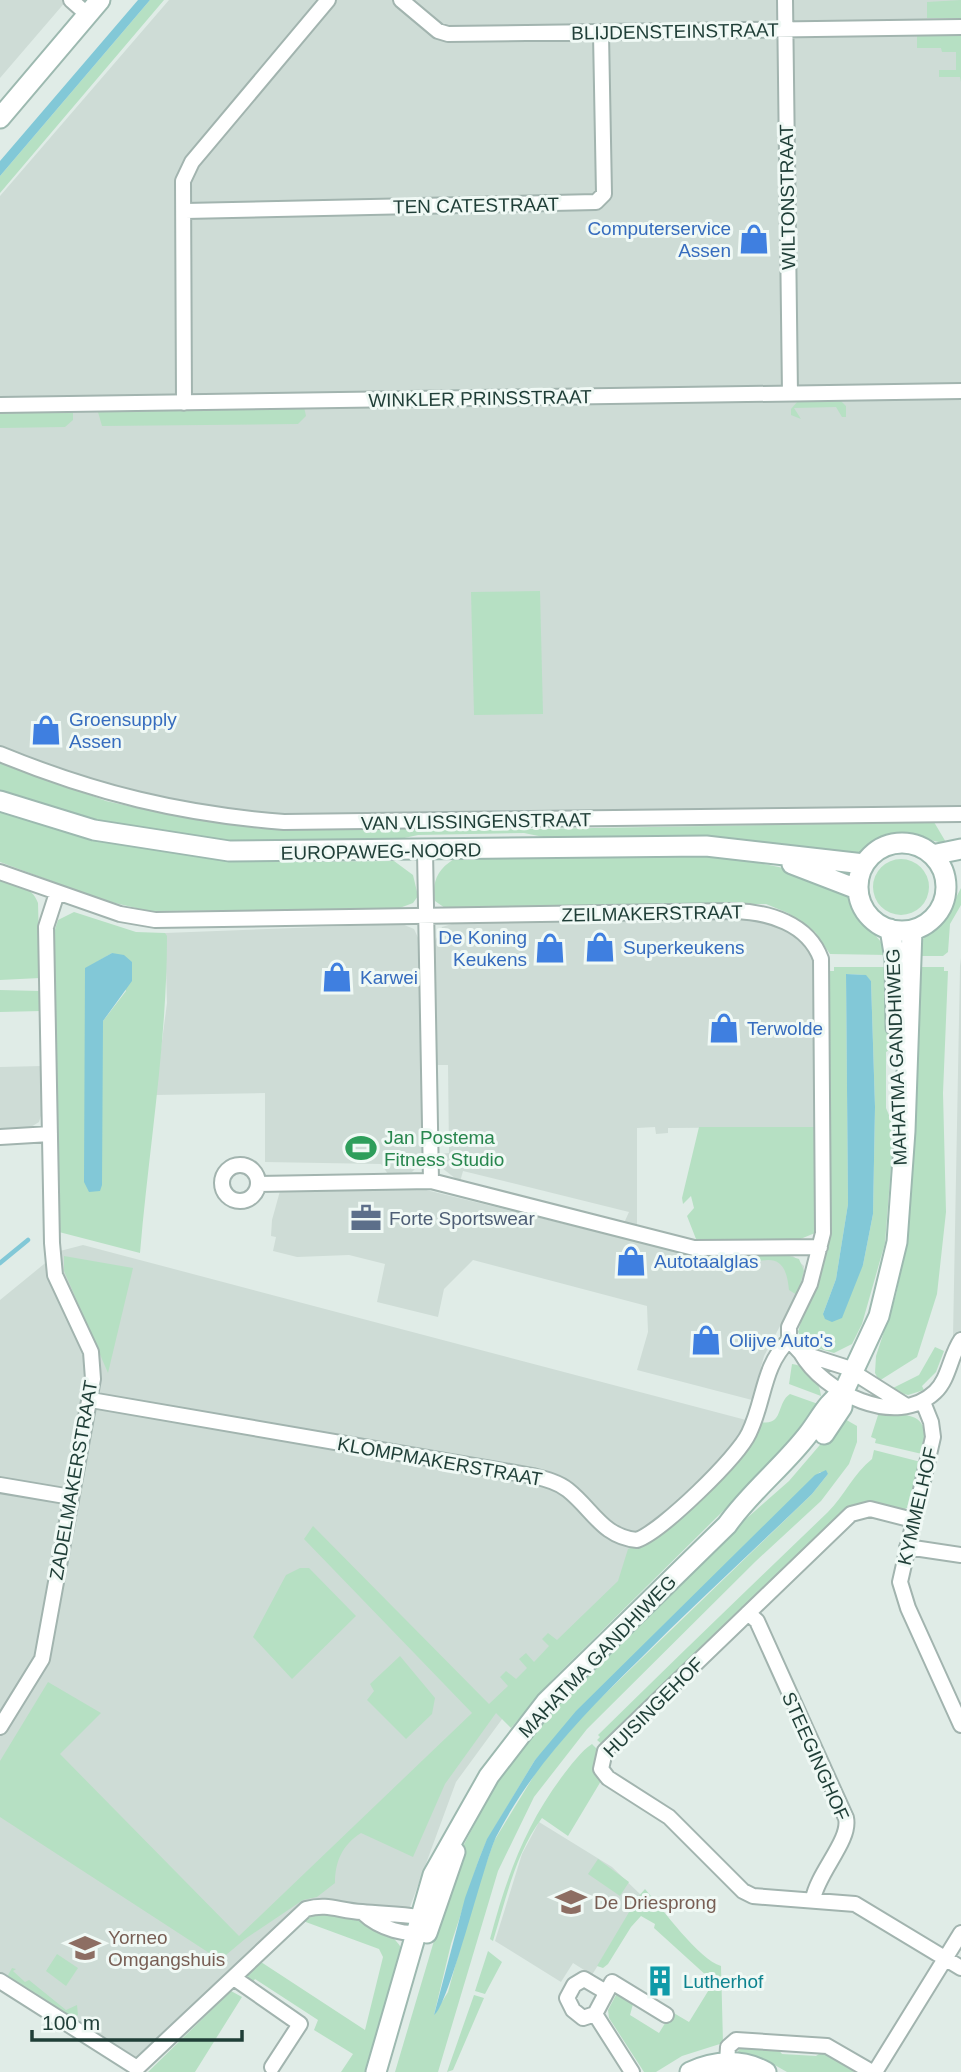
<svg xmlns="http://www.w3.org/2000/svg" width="961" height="2072" font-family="Arial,sans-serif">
<rect width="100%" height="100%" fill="#e0ece7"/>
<path fill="#cedcd6" d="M0,0H67L0,78Z
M169,0H961V814L225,818L0,754V196Z
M761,919L800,938L812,955L815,1127L668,1128V1133L656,1134L655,1127L637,1128V1226L624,1223L629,1212L463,1171L460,1182L442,1168L438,1154L449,1153L448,1065H436L434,943L442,927L455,923Z
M402,924L414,929L420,942L423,1154L420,1164L412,1172L388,1174L381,1164L265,1162V1093L155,1095L167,1003L165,933Z
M961,958V1337H953L960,966Z
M42,1066L43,1109L39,1122L26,1130L0,1131V1067Z
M422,1189L683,1253L793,1256L804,1266L803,1283L764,1356L752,1400L637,1370L648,1332L647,1306L473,1260L444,1289L438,1317L377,1302L385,1264L349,1255L297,1257L273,1251L276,1237L271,1236L272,1220L280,1191Z
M83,1245L746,1420L769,1434L511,1707L456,1782L403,1926L323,1905L142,2072H129L0,1984V1300L60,1251Z
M539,1822L612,1867L641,1895L592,1975L573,1963L561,1982L495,1941L522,1854Z"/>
<path fill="#b6e0c3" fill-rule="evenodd" d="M150,0H164L0,193V176Z
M961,0V18H927V2Z
M961,34V82L960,77H939V70H956V52H942L941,48H917V35Z
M840,400L846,406V417H842L836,407L794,408L801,419L791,415V409L798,401Z
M304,407L306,416L298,424L102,426L98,412L101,409Z
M73,412V420L65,427L0,428V412Z
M540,591L543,714L474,715L471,592Z
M0,761L106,801L165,814L262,829H539L934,822L947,844L905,834L893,835L882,838L857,854L724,838L558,840L524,833L418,835L377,844H240L112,826L0,793Z
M0,810L80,835L198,857L282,862L394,861L413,875L418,896L413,903L397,909L149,911L102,900L0,862Z
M683,855C722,856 810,867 841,890C851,897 854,913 862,922C873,934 882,939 888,955L830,954L815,932L788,913L766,904L445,908L435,901C432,881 437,870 454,859Z
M873 887a28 28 0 1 1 56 0a28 28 0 1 1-56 0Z
M0,878C16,883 32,886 38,903L40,978L0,980Z
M961,888V905L950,924L948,952L943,956H916L921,941L946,917Z
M74,912L136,932L165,933L167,936C167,1042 149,1147 140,1253L59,1232L53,935L58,920ZM112,953L126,991L103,1021L85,1148V969Z
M834,967H890L891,1049L886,1052V1108L891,1120L892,1154L885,1243L862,1324L852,1344L834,1353L806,1345L798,1332L829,1226L828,971H834ZM846,974L865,975L871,981L875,1107L873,1214L863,1265L823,1314L836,1279L848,1204Z
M914,967H944V971H948L943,1093L946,1212L937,1294L917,1357L879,1381L875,1373L876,1356L896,1295L907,1242Z
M0,990L40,991L41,1011L0,1012Z
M699,1127H815V1233L798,1240L696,1239L687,1216L694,1208L691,1196L683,1204L682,1198Z
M757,1255H786L799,1259L804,1271L797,1295L789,1290C787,1270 782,1256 760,1261Z
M64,1256L133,1268L108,1373L64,1271Z
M935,1347L944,1351L936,1372L922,1386L924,1390L908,1395L889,1390L919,1375Z
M792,1364C808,1366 820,1381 821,1396L789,1384Z
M790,1394L821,1405L795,1440L553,1679L511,1728L496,1713L445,1784L413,1857L361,1833C342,1845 335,1862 335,1883L317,1897L303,1900L245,1939L220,1960L0,1817V1761L48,1682L101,1713L60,1754L239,1936L472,1713L304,1539L313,1526L489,1704L508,1686L500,1677L506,1671L516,1679L527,1668L519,1659L526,1653L534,1662L549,1646L542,1639L548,1633L557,1640L618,1581L628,1549L659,1537L744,1453L761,1422C784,1426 776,1403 790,1394Z
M879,1412C913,1416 931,1412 922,1454L875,1443L876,1439L871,1437Z
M843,1418L857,1426V1442L849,1464L821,1501L756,1561L587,1729L534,1797L498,1871L438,2072H395L461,1850L506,1765L551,1709L729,1534L789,1481ZM820,1472L828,1474L812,1494L582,1716L538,1769L494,1841L473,1901L448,1992L434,2015L451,1944L479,1859L487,1840L535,1760Z
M874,1450L921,1462L907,1508L902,1510L865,1503L849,1509L603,1745L597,1740L600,1737L598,1735C674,1660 751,1586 828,1512C844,1496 854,1473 872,1459Z
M300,1568H309L356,1616L292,1679L253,1637L286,1575Z
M400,1656L435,1698L432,1714L406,1739L367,1700L374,1691L370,1684Z
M592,1744L598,1750L594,1769L601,1781L568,1836L542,1818C515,1854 506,1899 493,1941L490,1939C506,1879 524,1828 561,1778C571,1765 582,1750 592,1744Z
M598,1859L629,1882L620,1896L588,1874Z
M645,1889C662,1908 699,1960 721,1966L723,2043L682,2056L656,2072H644L609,2018L608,2010L617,1993L633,2004L630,2015L659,2033L672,2012L689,2022L710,1988L704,1984L708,1977L654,1928L655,1924L641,1916L631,1927L608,1964L603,1968L597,1966L638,1897Z
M320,1912C348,1915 387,1923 402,1949L373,2072H341L353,2054L314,2030L318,2020L255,1979L248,1989L239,1982L261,1962L365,2030L383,1957L379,1949L303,1921Z
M488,1951L502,1962L485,1994L475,1991Z
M57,1954L78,1968L66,1986L46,1971Z
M12,1968L16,1969L13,1971L25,1982L29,1980L66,2010L77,2005L78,2015L72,2018L7,1977Z
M231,1991L242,1997L195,2072H148Z
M474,1995L484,1998L453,2070L447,2072Z
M739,2046L778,2049L782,2054L816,2056L822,2052L856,2068L853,2072H787L764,2059L738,2053Z"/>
<path fill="#82c8d7" d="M138,0H150L0,176V161Z
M112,953L124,955L132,962V981L103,1021L102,1185L100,1191L89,1192L84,1182L85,968Z
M846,974L866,975L871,981L875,1107L873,1214L863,1265L842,1318L832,1322L825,1319L823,1314L836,1279L848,1204Z
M826,1470L828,1474L812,1494C755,1549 696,1603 639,1660C584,1714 532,1767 496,1837C483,1865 448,2008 434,2015L465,1898L479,1859L487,1839L535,1760L576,1711L815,1475Z"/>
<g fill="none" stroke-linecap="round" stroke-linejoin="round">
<path stroke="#82c8d7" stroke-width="4.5" d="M0,1263L28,1240"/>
<g stroke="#a2b4af" stroke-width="18">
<path id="street" d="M71,0L88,15
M401,0L438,31L448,34L961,27
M785,0L790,394
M185,211L596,202L604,194L601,34
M184,403L183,181L192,162L328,0
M0,405L961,391
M0,754C95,793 181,814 284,822L961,814
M425,851L431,1181L694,1248L820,1247
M0,872L120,914L155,920L734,911C768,912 808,923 821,959L823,1233L810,1284L789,1327V1340L801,1353L845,1367L905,1405
M0,1137L50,1134
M222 1183a18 18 0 1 1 36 0a18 18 0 1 1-36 0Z
M258,1184L431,1181
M801,1353C823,1392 896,1429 935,1392C949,1379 950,1356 961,1340
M91,1400L533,1476C545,1479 558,1482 568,1490C593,1510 603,1537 637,1540C662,1531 738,1457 749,1433C765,1400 762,1367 789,1340
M923,1402L931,1422L933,1437L900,1582L908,1608L961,1725
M0,1485L71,1497
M913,1520L870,1509L851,1514L605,1751L601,1769L608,1778L669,1817L743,1891L753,1896L855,1904L961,1968
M907,1547L961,1555
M748,1613L757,1621L846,1818C851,1840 818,1872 813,1899
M0,1727L42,1659L93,1379L91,1352L55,1275L52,1243L46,927L57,893
M234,1978L300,2024L272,2067
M0,1981L137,2068L306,1909C329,1903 339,1911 362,1912C381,1914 399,1914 419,1917L428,1930C408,1938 379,1928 363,1913
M606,1992L584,1979L574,1985L567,1998L573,2010L583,2018L595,2014L612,1982L666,2015
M595,2014L632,2072
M727,2063L728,2047L736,2040L827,2046L872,2072
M875,2072L961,1933"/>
</g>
<g stroke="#9db9b0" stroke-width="23">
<path id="secondary" d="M0,118L100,0
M0,801L94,830L229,851L706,846L864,864
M858 887a44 44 0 1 1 88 0a44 44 0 1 1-88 0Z
M932,855L961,849
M792,864L857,889
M890,929L895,959L896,1027
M824,1434L842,1407L844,1391L879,1316L897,1242L905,1131L912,930
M427,1933L455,1852
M376,2072L433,1875L489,1776L546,1702L727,1525C751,1491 784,1466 809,1433C821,1417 827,1403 844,1391
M690,2072C715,2060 742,2059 766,2072"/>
</g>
<use href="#street" stroke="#fff" stroke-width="14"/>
<use href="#secondary" stroke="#fff" stroke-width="19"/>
</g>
<defs>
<g id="shop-bare" transform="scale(2.415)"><path d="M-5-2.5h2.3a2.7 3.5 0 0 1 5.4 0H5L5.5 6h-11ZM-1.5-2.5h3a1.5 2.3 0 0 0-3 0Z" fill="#3f7fe0" stroke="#f0f9f5" stroke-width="2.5" paint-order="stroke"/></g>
<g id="stadium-bare" transform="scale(2.415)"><path d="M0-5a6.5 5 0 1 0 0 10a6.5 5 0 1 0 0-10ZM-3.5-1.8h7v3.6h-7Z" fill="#2e9e5b" stroke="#f0f9f5" stroke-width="2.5" paint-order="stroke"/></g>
<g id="office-bare" transform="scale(2.415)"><path d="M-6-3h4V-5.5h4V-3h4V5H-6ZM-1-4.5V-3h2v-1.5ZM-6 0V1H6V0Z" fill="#5c6f8a" stroke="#f0f9f5" stroke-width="2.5" paint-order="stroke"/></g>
<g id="school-bare" transform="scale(2.415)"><path d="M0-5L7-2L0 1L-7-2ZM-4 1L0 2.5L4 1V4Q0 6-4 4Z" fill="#8d6e63" stroke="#f0f9f5" stroke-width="2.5" paint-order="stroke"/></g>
<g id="building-bare" transform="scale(2.415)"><path d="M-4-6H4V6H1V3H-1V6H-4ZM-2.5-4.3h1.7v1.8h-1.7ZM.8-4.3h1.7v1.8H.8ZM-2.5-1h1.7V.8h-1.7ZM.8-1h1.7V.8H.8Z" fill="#0f9aa8" stroke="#f0f9f5" stroke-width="2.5" paint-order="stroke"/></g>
</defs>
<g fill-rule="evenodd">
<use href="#shop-bare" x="754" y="239"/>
<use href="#shop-bare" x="46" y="730"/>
<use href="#shop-bare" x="600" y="947"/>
<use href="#shop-bare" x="550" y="948"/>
<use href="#shop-bare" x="337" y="977"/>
<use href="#shop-bare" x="724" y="1028"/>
<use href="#stadium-bare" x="361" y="1148"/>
<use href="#office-bare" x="366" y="1218"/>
<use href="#shop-bare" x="631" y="1261"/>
<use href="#shop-bare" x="706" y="1340"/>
<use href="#school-bare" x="571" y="1902"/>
<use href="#school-bare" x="85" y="1948"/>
<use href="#building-bare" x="660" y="1981"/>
</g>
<g text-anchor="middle" stroke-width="6" stroke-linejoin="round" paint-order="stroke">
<g font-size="19" fill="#1f3e37" stroke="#f0f9f5">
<text transform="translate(675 31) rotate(-1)" y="7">BLIJDENSTEINSTRAAT</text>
<text transform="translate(787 197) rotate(-91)" y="7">WILTONSTRAAT</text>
<text transform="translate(476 205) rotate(-1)" y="7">TEN CATESTRAAT</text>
<text transform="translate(480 398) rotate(-1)" y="7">WINKLER PRINSSTRAAT</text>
<text transform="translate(476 821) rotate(-1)" y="7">VAN VLISSINGENSTRAAT</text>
<text transform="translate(381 851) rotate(-1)" y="7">EUROPAWEG-NOORD</text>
<text transform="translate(652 913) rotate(-1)" y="7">ZEILMAKERSTRAAT</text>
<text transform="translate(896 1057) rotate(-92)" y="7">MAHATMA GANDHIWEG</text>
<text transform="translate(440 1461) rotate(10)" y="7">KLOMPMAKERSTRAAT</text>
<text transform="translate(73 1480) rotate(-80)" y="7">ZADELMAKERSTRAAT</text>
<text transform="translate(917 1506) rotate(-77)" y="7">KYMMELHOF</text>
<text transform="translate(597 1656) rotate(-46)" y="7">MAHATMA GANDHIWEG</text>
<text transform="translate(653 1707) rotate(-45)" y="7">HUISINGEHOF</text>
<text transform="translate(816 1756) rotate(66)" y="7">STEEGINGHOF</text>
</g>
<g font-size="19" fill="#366cbe" stroke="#f0f9f5" text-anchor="start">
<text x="731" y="235" text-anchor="end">Computerservice<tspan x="731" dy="22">Assen</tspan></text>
<text x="69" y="726">Groensupply<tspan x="69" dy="22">Assen</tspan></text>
<text x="527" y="944" text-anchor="end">De Koning<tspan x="527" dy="22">Keukens</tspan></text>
<text x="623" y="954">Superkeukens</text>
<text x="360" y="984">Karwei</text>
<text x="747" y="1035">Terwolde</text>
<text x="654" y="1268">Autotaalglas</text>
<text x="729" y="1347">Olijve Auto's</text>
</g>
<g font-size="19" fill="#27864d" stroke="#f0f9f5" text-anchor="start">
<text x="384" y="1144">Jan Postema<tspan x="384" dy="22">Fitness Studio</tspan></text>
</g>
<g font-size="19" fill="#4e5e75" stroke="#f0f9f5" text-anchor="start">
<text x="389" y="1225">Forte Sportswear</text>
</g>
<g font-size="19" fill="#785e54" stroke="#f0f9f5" text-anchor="start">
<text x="594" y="1909">De Driesprong</text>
<text x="108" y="1944">Yorneo<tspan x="108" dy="22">Omgangshuis</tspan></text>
</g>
<g font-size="19" fill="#0d838f" stroke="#f0f9f5" text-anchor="start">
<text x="683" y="1988">Lutherhof</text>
</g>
</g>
<path d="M32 2030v10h210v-10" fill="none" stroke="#1f3e37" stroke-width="3.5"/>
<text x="42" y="2030" font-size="21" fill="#1f3e37" stroke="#f0f9f5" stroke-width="5" paint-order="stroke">100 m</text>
</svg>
